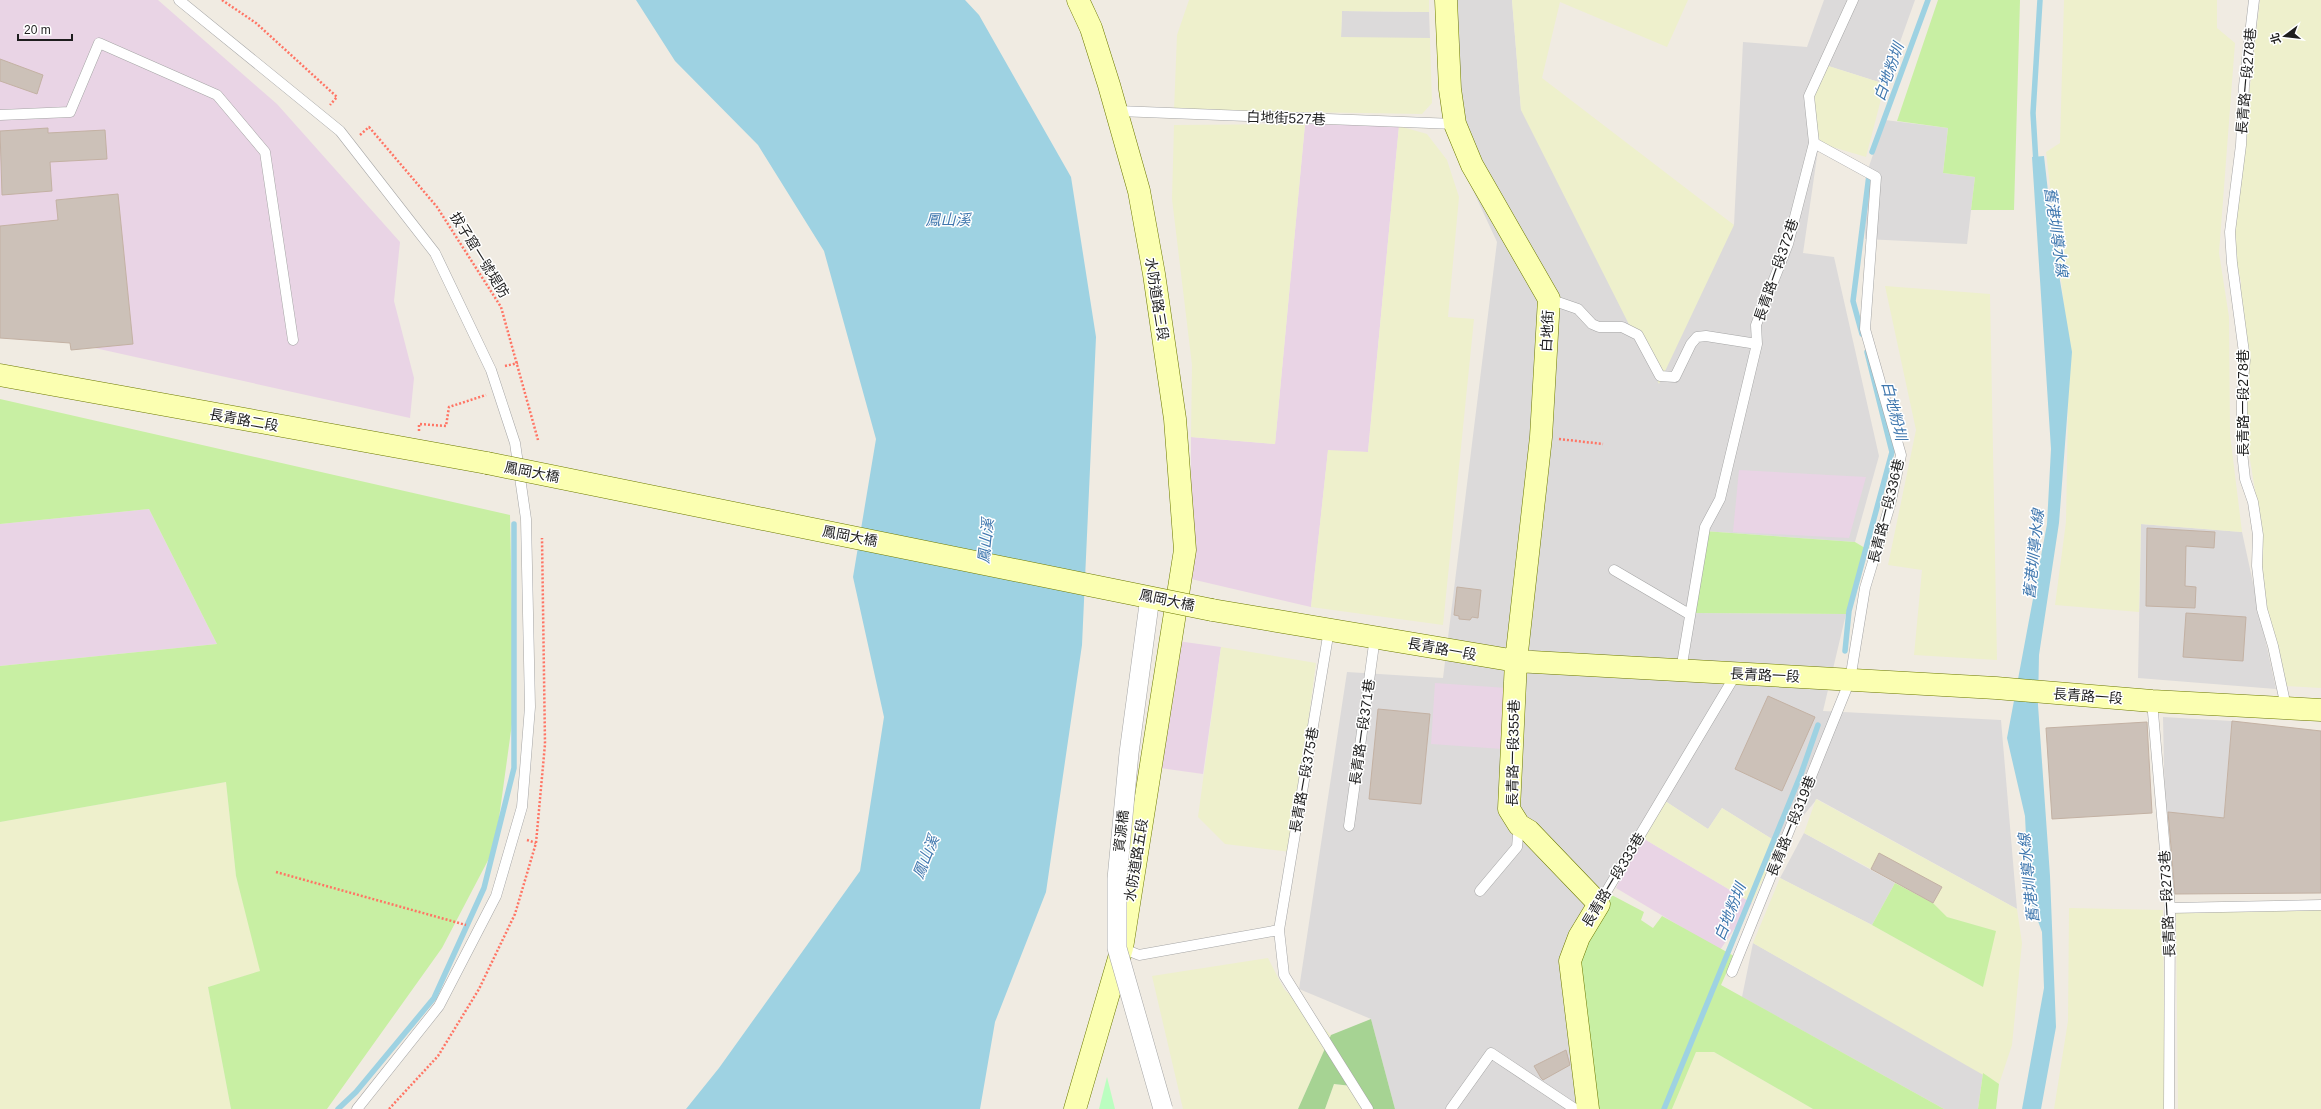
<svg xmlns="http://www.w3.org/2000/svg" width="2321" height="1109" font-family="Arial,'Noto Sans TC',sans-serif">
<rect width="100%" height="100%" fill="#f0ebe2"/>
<path fill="#dcdada" d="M1455,0H1512L1521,110L1734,225L1743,42L1807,47L1824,0H1915L1885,84L1822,64L1819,143L1803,253L1834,257L1879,456L1855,542L1704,531L1690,613L1846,614L1823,711L2001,720L2017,909L1817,799L1780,844L1722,808L1708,829L1665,801L1576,948L1599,1109H1395L1371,1019L1299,989L1347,672L1443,678L1497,242L1444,128Z
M1342,11L1429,12L1430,38H1341Z
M1885,120L1948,128L1943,173L1975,177L1967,244L1865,239L1866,175Z
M2141,524L2242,532L2276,689L2138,678Z
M2163,717L2232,721L2224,818L2165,812Z
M1804,833L1895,883L1872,925L1780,878Z
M1753,943L1983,1073L1978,1109H1944L1742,997Z"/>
<path fill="#e9d4e5" d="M0,0H158L277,104L400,242L394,301L414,378L410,418L0,327Z
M1305,124L1399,126L1368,452L1328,451L1311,607L1191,579V437L1275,444Z
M1739,470L1866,477L1849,538L1733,532Z
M149,509L217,644L0,666V524Z
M1177,641L1221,647L1203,774L1160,768Z
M1435,683L1507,688L1503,749L1431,744Z
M1641,837L1752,903L1720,950L1616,888Z"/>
<path fill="#eef0cc" d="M1189,0H1429V12L1342,11L1341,37L1430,38L1432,103L1422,114L1174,110L1177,35Z
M1512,0H1688L1667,47L1560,2L1542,78L1734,225L1659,384L1521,110Z
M2064,0H2217V28L2235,43L2219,253L2229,317L2230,434L2242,532L2141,524L2139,612L2055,605L2066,522L2069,348L2046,152L2060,143Z
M2260,0H2321V688L2285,686L2260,588L2258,509L2237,379L2241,282L2232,243Z
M1822,64L1885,84L1866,157L1819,143L1809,105Z
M1305,124L1275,444L1191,437L1192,365L1172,199L1174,125Z
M1399,126L1427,134L1447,160L1459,197L1448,317L1474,319L1443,625L1311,607L1328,450L1368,452Z
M1885,286L1990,294L1997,660L1914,655L1922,570L1888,565L1916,430Z
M1221,647L1316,663L1291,852L1225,844L1198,817Z
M226,782L236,876L261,971L208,987L231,1109H0V822Z
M1816,799L2017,909L2022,943L2012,1045L1999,1084L1753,943L1780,878L1872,925L1983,987L1995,931L1946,917L1933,903L1942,887L1879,854L1871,869L1804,833Z
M1665,801L1708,829L1722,808L1780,844L1752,903L1641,837Z
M2321,903V1109H2178L2176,908Z
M2069,908L2163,910L2165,1109H2054L2068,1021Z
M1268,958L1284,989L1331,1035L1298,1109H1183L1152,976Z
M1696,1052H1714L1813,1109H1672Z
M1334,1084L1352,1086L1364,1109H1325Z"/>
<path fill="#c8efa3" d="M1938,0H2020L2014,210H1971L1975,177L1943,173L1948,128L1897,121Z
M0,399L510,515L514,709L495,847L442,948L327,1109H231L208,987L260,971L236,876L226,782L0,822V666L217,644L149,509L0,524Z
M1704,531L1855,542L1865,548L1846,614L1690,613Z
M1895,883L1933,903L1947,917L1996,931L1983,987L1872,925Z
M1606,892L1644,912L1641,920L1653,928L1662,916L1734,956L1721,985L1944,1109H1813L1714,1052H1696L1672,1109H1599L1576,948Z
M1983,1073L1999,1084L1996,1109H1978Z"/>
<path fill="#a6d393" d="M1371,1019L1395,1109H1364L1352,1086L1334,1084L1325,1109H1298L1331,1035Z"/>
<path fill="#bbfec0" d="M1107,1077L1115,1109H1099Z"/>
<path fill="#9ed2e2" d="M636,0H965L979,15L1071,177L1096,337L1082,645L1046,892L995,1022L980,1109H686L719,1068L860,871L884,717L853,577L876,439L824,251L758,145L675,61Z
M2044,156L2054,245L2072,352L2059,523L2039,655L2038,705L2050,876L2056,1027L2041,1109H2022L2044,988L2042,932L2029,897L2025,816L2007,738L2047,524L2051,449L2032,157Z"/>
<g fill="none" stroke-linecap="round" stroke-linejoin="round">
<path stroke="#9ed2e2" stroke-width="5.5" d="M1872,152L1928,0
M2036,163L2033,113L2040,0
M1862,334L1853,301L1869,175
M1845,651L1849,611L1892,452L1867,352
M338,1109L356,1092L434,998L484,888L514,768V524
M1664,1109L1801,774L1818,725"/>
</g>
<path fill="#ccc1b8" stroke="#c3b1a3" d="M0,59L43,75L37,94L0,81Z
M48,128V133L105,130L107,159L50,162L52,191L2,195L0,131Z
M118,194L133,344L71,350L70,343L0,338V226L58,220L56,200Z
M2147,528L2215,532L2214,548L2186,546L2185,586L2196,587L2195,608L2146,606Z
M1457,587L1481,590L1478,618L1472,617L1470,620L1459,619V616L1454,615Z
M2186,613L2246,617L2243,661L2183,657Z
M1768,696L1815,717L1782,791L1735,769Z
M1378,709L1430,714L1421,804L1369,799Z
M2232,721L2321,731V893L2175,894L2168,812L2224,818Z
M2147,722L2152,813L2052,819L2046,728Z
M1879,853L1942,887L1933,903L1871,869Z
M1566,1050L1570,1065L1543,1080L1541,1078L1534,1066Z"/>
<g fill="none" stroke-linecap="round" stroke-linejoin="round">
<g stroke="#a5a5a5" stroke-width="11">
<path id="lane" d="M179,0L340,131L435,253L491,370L515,443L526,519L530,707L522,807L496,896L439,1006L357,1109
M2254,0L2244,86L2241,145L2230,232L2232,263L2245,360L2242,391V452L2245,479L2253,502L2258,535L2257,566L2262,609L2273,646L2286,707
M1118,111L1455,124
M0,115L70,112L99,43L217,95L265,152L293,340
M1549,299L1578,309L1592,324L1599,327H1622L1638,335L1660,376L1675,377L1691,344L1697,337L1706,336L1757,344
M1614,570L1689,614
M1681,670L1705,527L1720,499L1757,344L1756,325L1788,244L1814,143L1809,96L1853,0
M2152,701L2170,908L2169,1108
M1349,826L1375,637
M1480,891L1517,847L1519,825
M1599,904L1736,674
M2170,908L2321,905
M1279,930L1284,975L1368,1109
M1122,948L1139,955L1279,930L1329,630
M1732,972L1850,680L1865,588L1890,505L1901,455L1865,329L1876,177L1814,143
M1451,1109L1491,1053L1575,1109"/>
</g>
<g stroke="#6c7900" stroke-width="23">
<path id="secondary" d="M1446,0L1450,89L1455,124L1472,165L1549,299L1541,437L1516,661L1509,809L1519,825L1529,831L1599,904L1579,937L1570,961L1588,1109
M0,375L487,463
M1212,610L1516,661L1996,688L2152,701L2321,710
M1075,1109L1122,948L1185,550L1175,419L1154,274L1139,191L1109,85L1091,28L1078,0"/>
</g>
<path stroke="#ff7464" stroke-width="2.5" stroke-dasharray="2 2" stroke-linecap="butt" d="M222,0L256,23L337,97L330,105
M360,135L369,127L437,207L501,307L538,440
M505,366L518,363
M419,431V424L446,426L449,407L486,395
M1559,439L1603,444
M527,840L536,843
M276,872L466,925
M389,1109L438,1056L479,989L515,914L536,843L545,744L542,538"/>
<use href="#lane" stroke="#fff" stroke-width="10"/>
<use href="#secondary" stroke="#fbffb1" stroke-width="22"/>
<g stroke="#a5a5a5" stroke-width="20" stroke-linecap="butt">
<path id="street-bridge" d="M1150,597L1129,753L1117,879V948L1163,1109"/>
</g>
<g stroke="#6c7900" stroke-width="23" stroke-linecap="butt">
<path id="secondary-bridge" d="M487,463L1212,610"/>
</g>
<use href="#street-bridge" stroke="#fff" stroke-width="19"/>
<use href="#secondary-bridge" stroke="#fbffb1" stroke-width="22"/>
</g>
<g text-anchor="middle" stroke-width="3" stroke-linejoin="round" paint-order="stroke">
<g font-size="14" fill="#1e1e1e" stroke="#fff">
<text transform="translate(2246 81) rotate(-85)" y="5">長青路一段278巷</text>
<text transform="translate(1286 118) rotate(2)" y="5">白地街527巷</text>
<text transform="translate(480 255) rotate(58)" y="5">拔子窟一號堤防</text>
<text transform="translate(1776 270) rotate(-71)" y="5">長青路一段372巷</text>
<text transform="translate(1157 299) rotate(81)" y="5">水防道路三段</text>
<text transform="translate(1547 331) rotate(-87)" y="5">白地街</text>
<text transform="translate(2243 403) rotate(-90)" y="5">長青路一段278巷</text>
<text transform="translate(244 420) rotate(10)" y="5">長青路二段</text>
<text transform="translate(532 472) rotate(11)" y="5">鳳岡大橋</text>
<text transform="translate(1886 511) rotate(-76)" y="5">長青路一段336巷</text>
<text transform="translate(850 536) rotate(11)" y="5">鳳岡大橋</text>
<text transform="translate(1167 600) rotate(12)" y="5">鳳岡大橋</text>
<text transform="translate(1442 649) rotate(10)" y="5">長青路一段</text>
<text transform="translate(1765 675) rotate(3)" y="5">長青路一段</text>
<text transform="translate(2088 696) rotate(4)" y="5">長青路一段</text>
<text transform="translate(1362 732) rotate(-82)" y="5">長青路一段371巷</text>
<text transform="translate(1513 753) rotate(-89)" y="5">長青路一段355巷</text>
<text transform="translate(1304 780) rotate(-80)" y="5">長青路一段375巷</text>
<text transform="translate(1791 826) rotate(-68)" y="5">長青路一段319巷</text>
<text transform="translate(1121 831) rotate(-84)" y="5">資源橋</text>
<text transform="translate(1136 860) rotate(-81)" y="5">水防道路五段</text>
<text transform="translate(1613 880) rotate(-59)" y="5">長青路一段333巷</text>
<text transform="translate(2167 904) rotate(-93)" y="5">長青路一段273巷</text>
</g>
<g font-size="15" font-style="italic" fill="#3f77ae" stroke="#fff">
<text transform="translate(1889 72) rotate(-70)" y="5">白地粉圳</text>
<text x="948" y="225">鳳山溪</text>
<text transform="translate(2056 232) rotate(82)" y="5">舊港圳導水線</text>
<text transform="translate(1894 411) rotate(76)" y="5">白地粉圳</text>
<text transform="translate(986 541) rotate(-84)" y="5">鳳山溪</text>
<text transform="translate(2034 554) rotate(-84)" y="5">舊港圳導水線</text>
<text transform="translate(926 857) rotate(-68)" y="5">鳳山溪</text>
<text transform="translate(2029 878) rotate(-96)" y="5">舊港圳導水線</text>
<text transform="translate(1730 912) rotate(-68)" y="5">白地粉圳</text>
</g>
</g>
<g transform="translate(2285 36) rotate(255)" stroke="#ffffff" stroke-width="3" paint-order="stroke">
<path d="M0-3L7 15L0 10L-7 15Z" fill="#1e1e1e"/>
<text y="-6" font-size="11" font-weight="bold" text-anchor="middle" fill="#1e1e1e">北</text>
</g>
<path d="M18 34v6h54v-6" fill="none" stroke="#1e1e1e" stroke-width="2"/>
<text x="24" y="34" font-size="12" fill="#1e1e1e" stroke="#ffffff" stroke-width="3" paint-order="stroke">20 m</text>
</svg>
